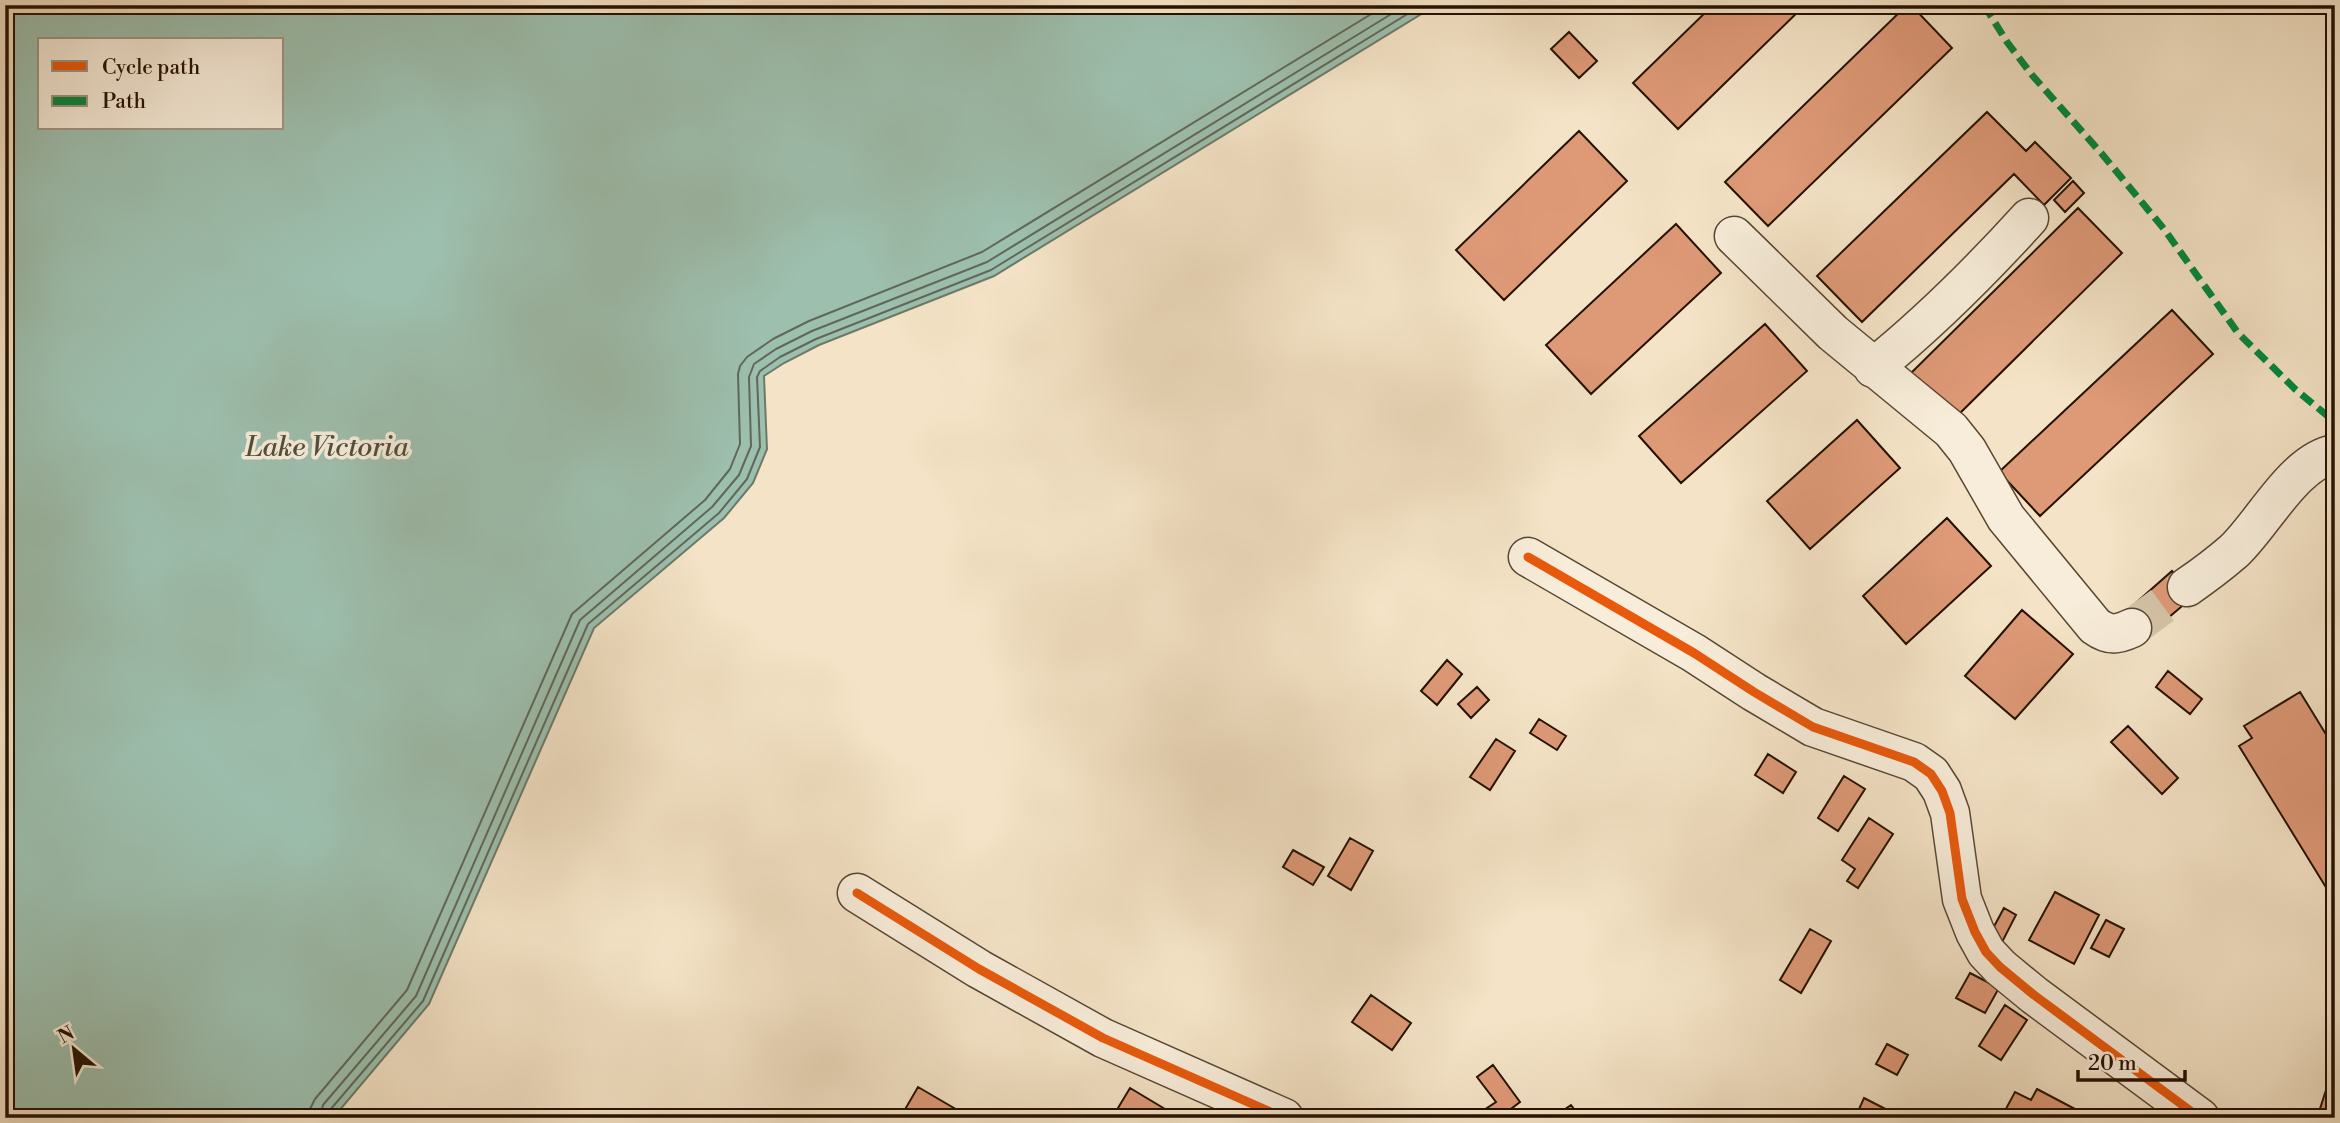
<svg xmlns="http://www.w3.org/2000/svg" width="2340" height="1123" font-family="'Libre Bodoni',serif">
<rect width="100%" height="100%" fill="#f4e3c6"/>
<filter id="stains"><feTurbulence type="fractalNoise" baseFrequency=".00286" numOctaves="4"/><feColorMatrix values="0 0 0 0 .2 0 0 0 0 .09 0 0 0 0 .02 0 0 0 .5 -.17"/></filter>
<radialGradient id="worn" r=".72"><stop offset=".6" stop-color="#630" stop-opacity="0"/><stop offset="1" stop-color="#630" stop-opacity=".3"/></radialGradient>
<path fill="#9dbfae" stroke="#6d7969" stroke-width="2" fill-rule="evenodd" d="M5,5H1436L994,276L819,345L784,363L764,376L767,449L753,483L724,518L594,628L429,1004L333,1118H5ZM40,40H282V128H40Z"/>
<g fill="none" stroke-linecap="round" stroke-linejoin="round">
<path stroke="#606858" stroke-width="2" d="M309,1118L310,1109L315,1099L407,990L572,614L705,500L730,469L740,444L738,374L740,366L747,357L773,339L809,321L982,252L1386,5
M319,1118L323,1105L416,996L580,620L712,507L739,475L751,446L749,377L754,364L776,349L812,331L987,262L1406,5
M328,1118L330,1110L423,1001L588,624L719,513L747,479L760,447L757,377L760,371L780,357L816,339L991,270L1422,5"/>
</g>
<path fill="#de9977" stroke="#241101" stroke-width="2" d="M1713,5H1805L1678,129L1633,83Z
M1907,5H1911L1952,48L1768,226L1725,182Z
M1569,32L1597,61L1579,78L1551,49Z
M1987,112L2026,151L2035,142L2071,178L2044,205L2014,174L1862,322L1817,276Z
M1579,131L1627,181L1504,300L1456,250Z
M2073,181L2084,193L2065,212L2054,200Z
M2078,208L2122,253L1951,422L1907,377Z
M1676,224L1721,273L1591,394L1546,345Z
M2172,310L2213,354L2040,516L1999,472Z
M1765,324L1807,371L1681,483L1639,436Z
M1857,420L1900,468L1810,549L1767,501Z
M1947,518L1991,566L1906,644L1863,596Z
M2172,571L2194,596L2142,640L2121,616Z
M2022,610L2073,654L2015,719L1965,676Z
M1447,660L1462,674L1437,705L1421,691Z
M2168,671L2202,699L2190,714L2156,687Z
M1477,687L1489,700L1471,718L1458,704Z
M2300,692L2335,749V902L2239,746L2252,738L2244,726Z
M1539,719L1566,736L1557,750L1530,733Z
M2128,726L2178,778L2162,794L2111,742Z
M1496,739L1515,751L1490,790L1470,777Z
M1768,754L1796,772L1783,793L1755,775Z
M1844,776L1865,789L1838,831L1818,818Z
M1869,818L1893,834L1858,888L1847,881L1855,869L1842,860Z
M1350,838L1373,851L1351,890L1328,876Z
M1293,850L1324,867L1313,885L1283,867Z
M2055,892L2099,915L2074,964L2029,940Z
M2004,908L2016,915L1998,950L1985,943Z
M2106,920L2124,929L2109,957L2091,948Z
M1810,929L1831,941L1801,993L1780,980Z
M1970,973L1999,988L1985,1013L1956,998Z
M1371,995L1411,1023L1392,1050L1352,1022Z
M2005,1005L2027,1020L2001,1060L1979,1046Z
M1887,1044L1908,1055L1897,1075L1876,1064Z
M1493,1065L1520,1102L1499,1118H1490L1484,1110L1496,1102L1477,1077Z
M918,1087L971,1118H900Z
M2327,1087L2335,1090V1118H2317Z
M1130,1088L1170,1112L1166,1118H1112Z
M2037,1089L2075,1109L2071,1118H2001L2015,1092L2031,1100Z
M1864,1098L1903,1118H1855Z
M1571,1105L1580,1117L1552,1118Z"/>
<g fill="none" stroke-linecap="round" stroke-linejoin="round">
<path stroke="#d5c4a8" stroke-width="38" stroke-dasharray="38 19" stroke-linecap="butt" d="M2132,628L2187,587"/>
<g stroke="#584632" stroke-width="41">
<path id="minor" d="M1734,236L1833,333L1951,430L1967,450L2006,518L2095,626C2109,636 2117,635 2132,628
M1873,368C1930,322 1980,272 2029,218
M1528,557L1694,653L1754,692L1813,727L1914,762L1931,774L1942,791L1950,813L1962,899L1975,932L1986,952L2000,967L2034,995L2200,1118
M2187,587C2203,576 2219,564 2234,551C2263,524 2294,461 2335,454
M857,893L979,969L1103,1038L1284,1118"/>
</g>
<use href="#minor" stroke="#f8edda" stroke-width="38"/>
<path stroke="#00873e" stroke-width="7" stroke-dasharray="14 7" stroke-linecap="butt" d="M1984,5L2007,42L2032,75L2102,154L2164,229L2238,333L2296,390L2335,422"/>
<g stroke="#f8edda" stroke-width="13">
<path id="cycleway" d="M1528,557L1694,653L1754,692L1813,727L1914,762L1931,774L1942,791L1950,813L1962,899L1975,932L1986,952L2000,967L2034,995L2200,1118
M857,893L979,969L1103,1038L1284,1118"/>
</g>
<use href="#cycleway" stroke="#e8590c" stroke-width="9"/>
</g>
<g text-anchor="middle" stroke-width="7" stroke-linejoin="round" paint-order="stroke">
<g font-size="28" font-style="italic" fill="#4e4e3e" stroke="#f8edda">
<text x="327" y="456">Lake Victoria</text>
</g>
</g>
<rect width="2340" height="1123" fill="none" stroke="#f4e3c6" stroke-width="28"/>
<rect x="7" y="7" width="2326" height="1109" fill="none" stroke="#241101" stroke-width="3.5"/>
<rect x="14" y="14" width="2312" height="1095" fill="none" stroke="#241101" stroke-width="2"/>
<rect x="38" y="38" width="245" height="91" fill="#f8edda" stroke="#a39583" stroke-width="2"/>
<rect x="52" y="61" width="35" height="10" fill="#e8590c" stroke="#a39583" stroke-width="2"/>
<text x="102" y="74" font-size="21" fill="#241101">Cycle path</text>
<rect x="52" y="96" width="35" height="10" fill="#00873e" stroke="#a39583" stroke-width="2"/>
<text x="102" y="108" font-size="21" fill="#241101">Path</text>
<g transform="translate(74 1049) rotate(331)" stroke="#f8edda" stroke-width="5" paint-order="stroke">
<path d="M0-5L12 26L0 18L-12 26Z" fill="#241101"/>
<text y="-10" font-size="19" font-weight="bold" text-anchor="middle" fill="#241101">N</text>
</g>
<path d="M2078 1070v10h107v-10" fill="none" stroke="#241101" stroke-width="3.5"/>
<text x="2088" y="1070" font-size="21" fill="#241101" stroke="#f8edda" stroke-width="5" paint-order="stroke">20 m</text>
<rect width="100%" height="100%" filter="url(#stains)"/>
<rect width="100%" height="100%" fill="url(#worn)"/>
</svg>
